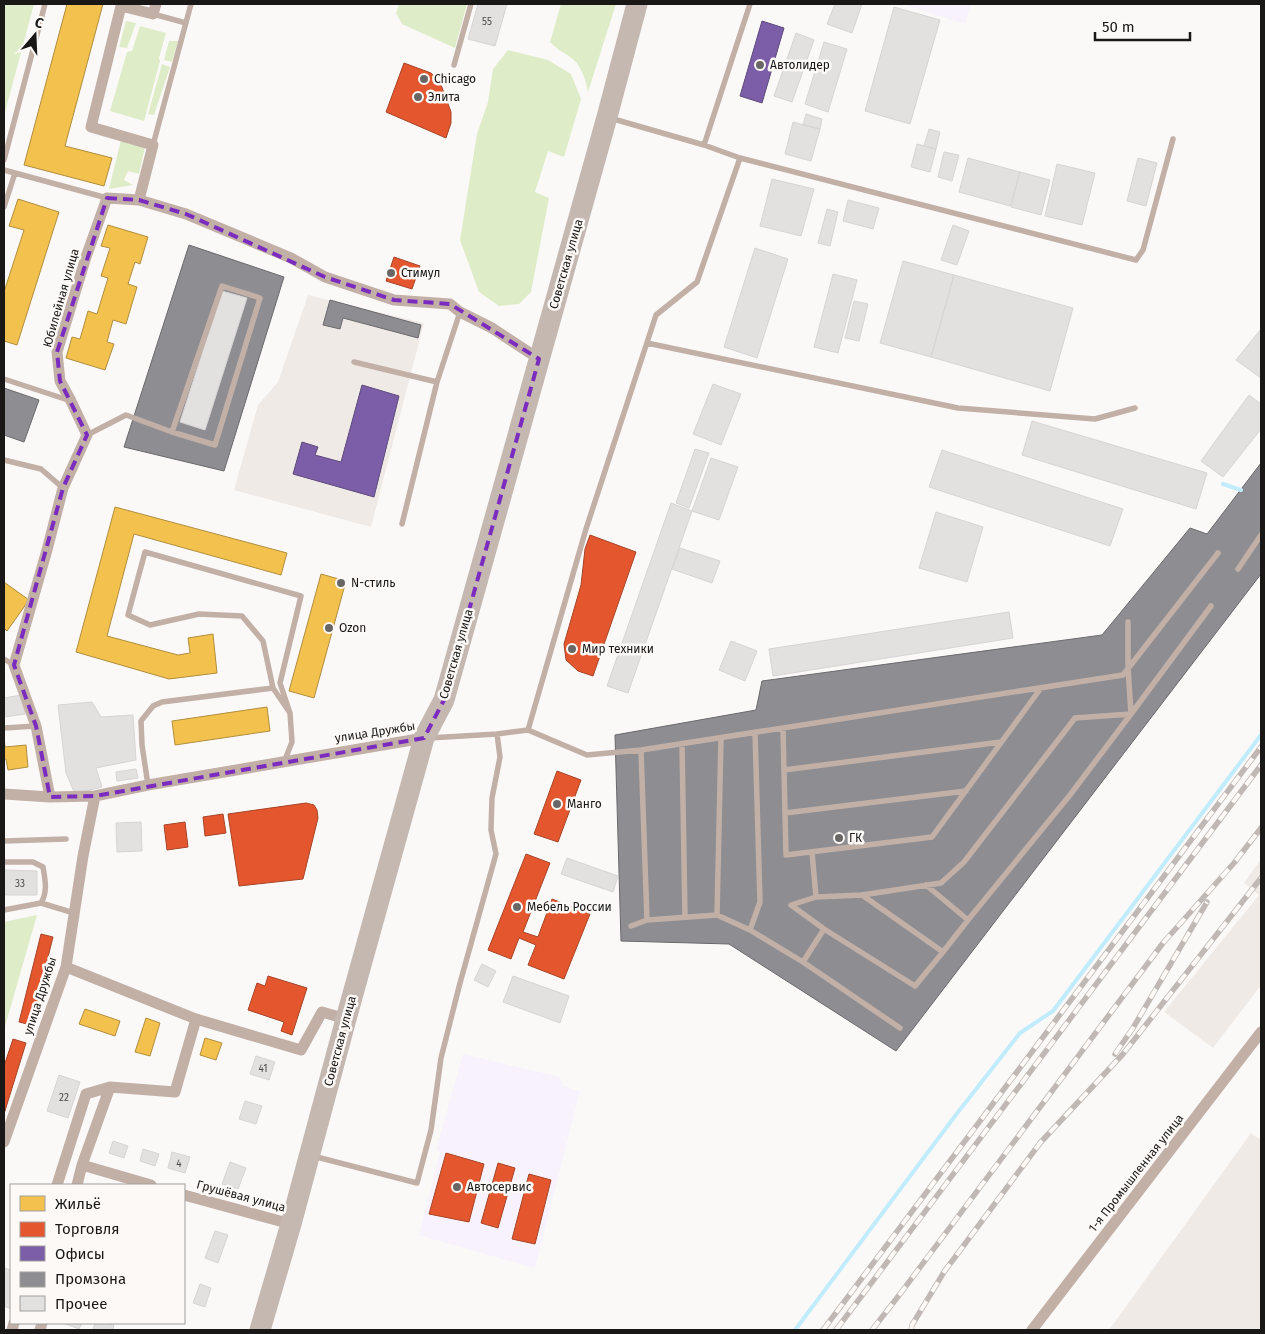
<svg xmlns="http://www.w3.org/2000/svg" width="1265" height="1334" font-family="'Fira Sans',sans-serif">
<rect width="100%" height="100%" fill="#fbf9f8"/>
<path fill="#f7f2fb" d="M902,4H971L965,24Z
M463,1054L560,1077L563,1086L580,1091L535,1268L419,1235L440,1152L436,1150Z"/>
<path fill="#f0eae6" d="M308,295L424,323L371,527L234,490L258,405L278,382Z
M1261,859V985L1213,1048L1164,1012L1259,895L1244,883Z
M1251,1133L1261,1140V1330H1109Z"/>
<path fill="#deecc7" d="M4,4H34L4,116Z
M399,4H467L455,48L402,24L396,13Z
M561,4H616L588,92C586,82 583,71 576,62C568,54 558,51 550,42Z
M126,21L136,23L127,48L119,47Z
M140,26L166,33L159,58L160,61L144,121L110,111L127,52L132,51Z
M169,41H178L172,62L164,60Z
M508,50L548,60L571,74L581,99L564,157L548,151L535,192L549,198L531,292L519,304L499,306L479,292L460,240L477,134L488,102L493,69Z
M162,64L170,67L154,115L148,114Z
M121,140L145,147L139,174L128,171L124,180L133,185L109,189Z
M37,915L4,1030V922Z"/>
<path fill="#f2c14e" stroke="#b18e3e" d="M67,4H103L65,146L112,158L104,186L24,165Z
M18,199L59,212L17,345L4,341V292L24,230L9,226Z
M108,225L148,237L140,264L135,262L128,284L137,287L126,324L113,320L107,342L114,344L105,370L66,358L72,337L80,339L88,311L97,314L108,278L101,276L110,248L101,246Z
M115,507L287,553L281,575L134,534L107,636L178,655L190,653L188,638L213,634L217,673L169,679L76,652Z
M321,574L346,581L314,698L289,691Z
M4,582L29,600L7,631L4,628Z
M267,707L270,731L175,745L172,721Z
M4,737L5,747L26,745L28,767L8,770L6,759H4Z
M85,1009L120,1021L115,1036L79,1024Z
M146,1018L160,1023L150,1056L135,1052Z
M205,1038L222,1043L216,1060L200,1055Z"/>
<path fill="#e4572e" stroke="#a74427" d="M404,63L431,73L440,82L451,112V123L446,138L386,112Z
M394,257L420,266L412,289L386,281Z
M590,535L636,552L593,676L578,671L566,660L564,644L581,585L585,549Z
M557,771L581,780L558,842L534,834Z
M306,803L314,805L317,810L318,818L303,879L239,886L228,814Z
M223,814L226,833L205,836L203,817Z
M185,822L188,847L167,850L164,825Z
M526,854L550,863L523,932L538,937L552,899L590,914L564,979L528,965L536,945L519,938L511,959L488,950Z
M41,934L53,937L31,1025L19,1022Z
M268,976L307,988L292,1035L281,1031L284,1022L248,1010L257,983L265,986Z
M13,1039L26,1043L4,1114V1066Z
M446,1153L484,1164L469,1222L429,1214Z
M498,1163L515,1168L498,1228L481,1223Z
M529,1174L551,1180L535,1244L512,1239Z"/>
<path fill="#7b5ea7" stroke="#5e497c" d="M762,21L784,28L762,103L740,96Z
M362,385L399,396L374,497L293,474L302,442L318,447L315,455L341,462Z"/>
<path fill="#8d8d92" stroke="#6a6a6d" d="M189,245L284,277L224,471L124,447Z
M330,300L421,325L418,338L343,318L340,329L323,325Z
M4,388L39,400L24,442L4,435Z
M1261,463V574L896,1051L729,944L621,941L615,735L756,710L762,681L1102,635L1190,528L1207,534Z"/>
<g fill="none" stroke-linecap="round" stroke-linejoin="round">
<path stroke="#c1ecfc" stroke-width="4" d="M1223,484L1241,490
M795,1330L955,1116L1020,1033L1053,1011L1261,735"/>
</g>
<path fill="#e2e1e0" stroke="#d6d4d4" d="M478,4H507L495,46L468,39Z
M835,4H862L852,33L827,24Z
M894,7L940,20L910,124L865,111Z
M796,33L814,40L792,102L774,96Z
M824,42L847,49L828,112L805,104Z
M806,114L822,119L820,129L803,125Z
M793,122L820,129L811,161L785,154Z
M929,129L940,132L936,149L924,146Z
M917,144L936,149L930,172L911,167Z
M944,152L959,155L952,181L938,177Z
M968,158L1020,172L1010,206L959,192Z
M1138,158L1157,163L1146,206L1127,201Z
M1057,164L1095,173L1082,225L1045,216Z
M1020,172L1050,180L1041,215L1011,207Z
M772,179L814,189L801,236L760,226Z
M848,200L879,208L873,229L843,221Z
M827,209L838,212L830,246L818,243Z
M953,225L969,231L957,265L941,260Z
M755,248L788,259L757,358L724,347Z
M903,261L954,275L931,357L880,343Z
M833,274L857,280L838,353L814,347Z
M954,275L1073,308L1050,391L931,357Z
M222,291L247,298L205,430L180,422Z
M854,301L868,304L859,341L845,338Z
M1261,329V378L1236,360Z
M713,384L741,394L721,445L693,434Z
M1249,395L1261,404V429L1223,477L1201,461Z
M1032,421L1207,473L1196,509L1022,455Z
M695,449L709,453L689,508L676,503Z
M942,450L1123,509L1110,546L929,487Z
M711,458L738,467L719,520L692,511Z
M671,503L692,511L628,693L607,686Z
M936,512L983,527L967,582L919,568Z
M680,548L720,561L712,583L672,569Z
M1009,612L1013,638L773,676L769,649Z
M731,641L757,651L745,681L719,670Z
M21,695L25,714L4,717V698Z
M92,702L101,717L133,715L136,760L96,768L102,787L75,794L66,773L58,705Z
M136,769L138,778L117,781L116,772Z
M141,822L142,851L117,852L116,823Z
M567,858L618,876L613,892L561,874Z
M4,870L37,871V895H4Z
M482,964L496,971L488,987L474,980Z
M513,976L569,996L560,1023L503,1002Z
M256,1056L275,1062L269,1080L250,1074Z
M59,1075L80,1082L68,1118L47,1111Z
M245,1101L262,1106L256,1124L239,1119Z
M113,1141L128,1146L124,1158L109,1153Z
M143,1149L159,1154L155,1166L140,1161Z
M172,1152L190,1157L185,1173L168,1168Z
M230,1162L246,1168L238,1189L222,1184Z
M215,1231L228,1235L218,1263L205,1258Z
M4,1268L11,1270V1309L4,1306Z
M200,1284L211,1288L205,1307L193,1303Z
M63,1323H82L79,1329Z
M95,1323H105L114,1325L113,1330H93Z"/>
<g fill="none" stroke-linecap="round" stroke-linejoin="round">
<path stroke="#c2b0a7" stroke-width="5.5" d="M153,14L186,23
M454,65L471,4
M153,145L191,4
M704,145L750,4
M740,158L1136,260L1143,250L1173,139
M4,160L45,4
M4,170L107,198
M4,207L15,173
M647,343L958,408L1095,419L1135,408
M354,362L437,382
M4,379L68,400
M87,435L126,415L172,432L215,445L260,298L222,286L172,432
M4,460L41,469L63,488
M402,524L437,382L460,312
M1238,569L1261,535
M1128,622V667L1131,714L1070,795L968,920L943,952L915,986L824,929L791,905L816,897L862,895L941,883L964,862L1075,718L1131,714L1211,606
M4,659L14,665
M4,728L36,726
M783,728L786,855L932,837L1041,688
M528,730L587,755L641,750L1123,675L1218,553
M429,738L497,734L528,730L586,529L656,315L697,282L740,158L704,145L610,118
M682,744L685,917
M641,750L647,920
M284,762L292,742L290,713L280,683L301,596L145,552L128,615L150,625L199,614L242,616L263,641L273,688L290,713
M784,770L1001,742
M148,785L142,745L141,721L153,706L162,702L273,688
M785,813L966,791
M4,841L66,839
M812,852L816,897
M4,862H33L43,867C45,879 48,892 41,903
M926,885L968,920
M862,895L943,952
M4,910L41,903L74,913
M717,915L721,738
M631,926L647,920L717,915L750,930L803,962L900,1028
M750,930L760,902L755,732
M803,962L824,929
M313,1156L417,1183L431,1130L441,1058L460,983L496,854L491,830L492,798L500,757L497,734"/>
<path stroke="#c2b0a7" stroke-width="11" d="M139,200L186,214L291,258L325,277L394,300L450,304L460,312L492,328L539,359
M4,794L50,797L95,796L148,785L424,738
M50,797L36,726L14,665L47,550L63,488L87,435L71,401L60,381L57,352L86,257L107,198L139,200L153,145L91,127L121,6L153,14L156,4
M66,967L196,1019L301,1050L322,1012L346,1019
M4,1142L66,967L83,856L95,796
M82,1165L151,1185
M57,1185L86,1094L110,1087
M77,1185L82,1165L110,1087L175,1092L196,1019
M184,1195L291,1224
M12,1330L14,1323
M40,1330L42,1323
M1032,1330L1261,1032"/>
<path stroke="#c4b8b1" stroke-width="21" d="M260,1330L291,1224L346,1019L424,738L444,700L607,117L637,4"/>
<g stroke="#bfb8b4" stroke-width="5.5">
<path id="rail" d="M1115,1054L1133,1028L1207,902
M823,1330L1261,747
M836,1330L1261,765
M872,1330L900,1294L1163,943L1234,863L1261,828
M911,1330L912,1325L944,1272L1040,1143L1123,1054L1261,878"/>
</g>
<use href="#rail" stroke="#fcf9f7" stroke-width="4" stroke-dasharray="11" stroke-linecap="butt"/>
</g>
<path fill="none" stroke="#7b2cbf" stroke-width="4" stroke-dasharray="10 6" stroke-linejoin="round" d="M107,198L139,200L186,214L325,277L394,300L450,304L539,359L444,700L424,738L95,796L50,797L36,726L14,665L63,488L87,435L60,381L57,352Z"/>
<g fill="#686766" stroke="#fcf9f7" stroke-width="2">
<circle cx="760" cy="65" r="5"/>
<circle cx="424" cy="79" r="5"/>
<circle cx="418" cy="97" r="5"/>
<circle cx="391" cy="273" r="5"/>
<circle cx="341" cy="583" r="5"/>
<circle cx="329" cy="628" r="5"/>
<circle cx="572" cy="649" r="5"/>
<circle cx="557" cy="804" r="5"/>
<circle cx="839" cy="838" r="5"/>
<circle cx="517" cy="907" r="5"/>
<circle cx="457" cy="1187" r="5"/>
</g>
<g text-anchor="middle" stroke-width="5" stroke-linejoin="round" paint-order="stroke">
<g font-size="10" fill="#4c4b4a">
<text x="487" y="25">55</text>
<text x="20" y="887">33</text>
<text x="263" y="1072">41</text>
<text x="64" y="1101">22</text>
<text x="179" y="1167">4</text>
</g>
<g font-size="12" fill="#191817" stroke="#fcf9f7" text-anchor="start">
<text x="770" y="69">Автолидер</text>
<text x="434" y="83">Chicago</text>
<text x="428" y="101">Элита</text>
<text x="401" y="277">Стимул</text>
<text x="351" y="587">N-стиль</text>
<text x="339" y="632">Ozon</text>
<text x="582" y="653">Мир техники</text>
<text x="567" y="808">Манго</text>
<text x="849" y="842">ГК</text>
<text x="527" y="911">Мебель России</text>
<text x="467" y="1191">Автосервис</text>
</g>
<g font-size="12" fill="#191817" stroke="#fcf9f7">
<text transform="translate(566 264) rotate(-74)" y="4">Советская улица</text>
<text transform="translate(61 298) rotate(-74)" y="4">Юбилейная улица</text>
<text transform="translate(456 654) rotate(-74)" y="4">Советская улица</text>
<text transform="translate(375 732) rotate(-9)" y="4">улица Дружбы</text>
<text transform="translate(40 996) rotate(-72)" y="4">улица Дружбы</text>
<text transform="translate(340 1041) rotate(-75)" y="4">Советская улица</text>
<text transform="translate(1136 1173) rotate(-52)" y="4">1-я Промышленная улица</text>
<text transform="translate(241 1196) rotate(15)" y="4">Грушёвая улица</text>
</g>
</g>
<rect width="1265" height="1334" fill="none" stroke="#191817" stroke-width="10"/>
<rect x="10" y="1184" width="175" height="140" fill="#fcf9f7" stroke="#a19f9d"/>
<rect x="20" y="1196" width="25" height="15" fill="#f2c14e" stroke="#a19f9d"/>
<text x="55" y="1209" font-size="15" fill="#191817">Жильё</text>
<rect x="20" y="1222" width="25" height="15" fill="#e4572e" stroke="#a19f9d"/>
<text x="55" y="1234" font-size="15" fill="#191817">Торговля</text>
<rect x="20" y="1246" width="25" height="15" fill="#7b5ea7" stroke="#a19f9d"/>
<text x="55" y="1259" font-size="15" fill="#191817">Офисы</text>
<rect x="20" y="1272" width="25" height="15" fill="#8d8d92" stroke="#a19f9d"/>
<text x="55" y="1284" font-size="15" fill="#191817">Промзона</text>
<rect x="20" y="1296" width="25" height="15" fill="#e2e1e0" stroke="#a19f9d"/>
<text x="55" y="1309" font-size="15" fill="#191817">Прочее</text>
<g transform="translate(35 35) rotate(19)" stroke="#fcf9f7" stroke-width="4" paint-order="stroke">
<path d="M0-4L9 19L0 12L-9 19Z" fill="#191817"/>
<text y="-8" font-size="14" font-weight="bold" text-anchor="middle" fill="#191817">С</text>
</g>
<path d="M1095 32v8h95v-8" fill="none" stroke="#191817" stroke-width="2.5"/>
<text x="1102" y="32" font-size="15" fill="#191817" stroke="#fcf9f7" stroke-width="4" paint-order="stroke">50 m</text>
</svg>
